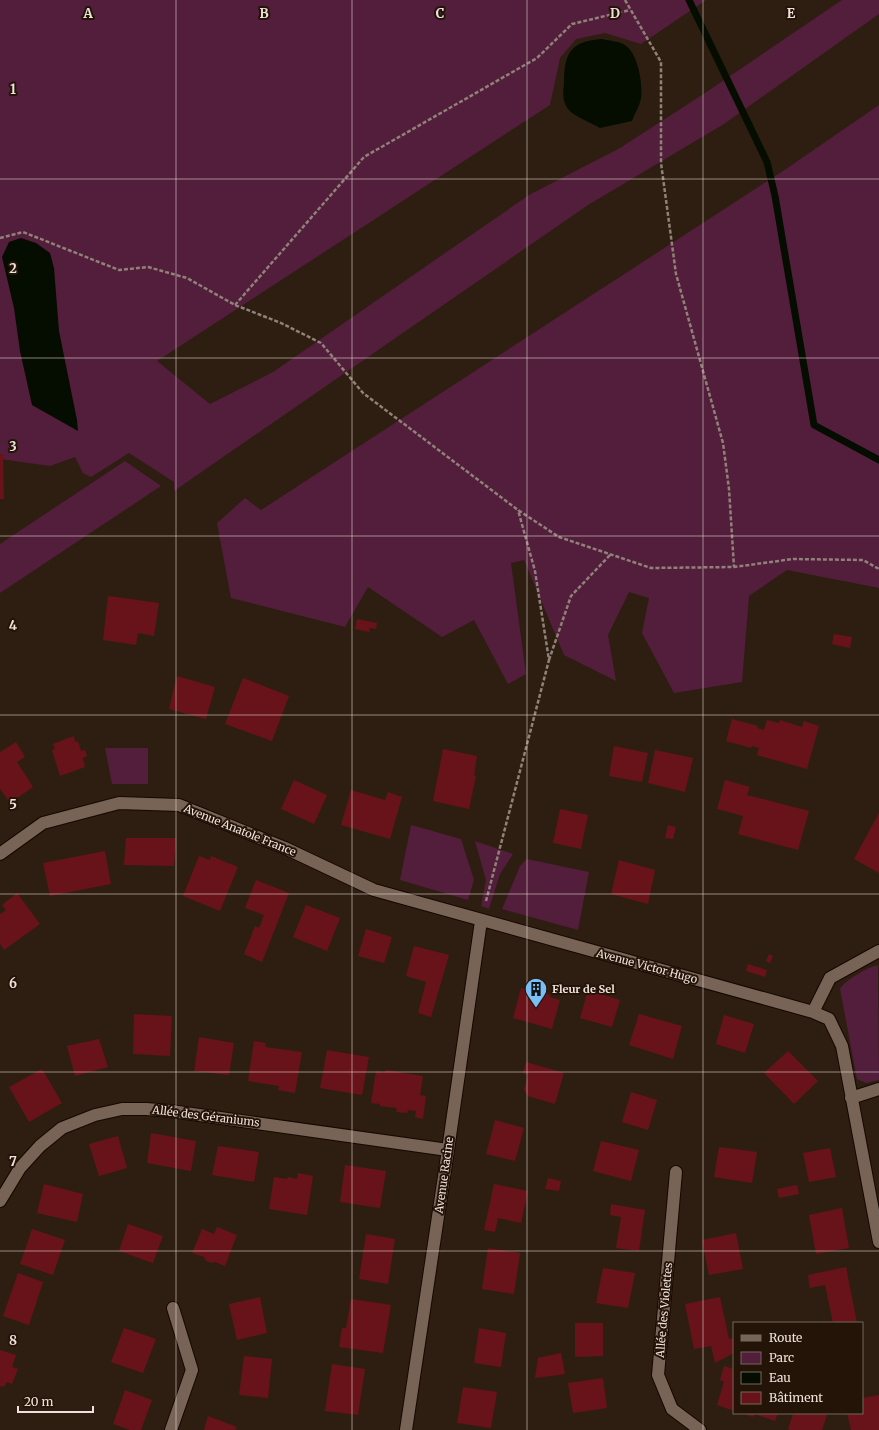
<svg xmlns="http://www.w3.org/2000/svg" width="879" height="1430" font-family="Merriweather,serif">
<rect width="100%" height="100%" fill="#2e1e11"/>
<path fill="#531d3c" d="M0,0H706L641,44L605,33L576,39L560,58L550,105L157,361L210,404L273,372L529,195L620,148L702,95L842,0H879V14L724,124L588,205L174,491V482L129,453L91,477L83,473L75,457L50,466L0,459Z
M879,105V588L787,570L749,596L742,682L674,693L642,633L649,598L629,592L608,635L616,681L564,655L524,560L511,563L526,674L508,684L474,620L442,637L368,587L345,627L231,598L217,523L245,498L261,510L786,169Z
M125,461L161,486L0,593V544Z
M105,748H148V784H112Z
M411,825L461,839L474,880L468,900L400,880Z
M475,841L513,854L500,874L489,909L481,906L486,880Z
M527,859L589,872L578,930L502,909L520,866Z
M878,965L879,1080L866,1083L857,1079L840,989C845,980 868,967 878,965Z"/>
<path fill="#050c00" d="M602,39C610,41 620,41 626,46C638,54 643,84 641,98C640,105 635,113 632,121L600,128C592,123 573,116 568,109C562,100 563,94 564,83C564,53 571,41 602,39Z
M21,238L36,243L50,253L54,268L59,331L77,420L78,431L32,405L20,351L14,308L2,257L9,242Z"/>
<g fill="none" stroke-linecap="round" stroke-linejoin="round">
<path stroke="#050c00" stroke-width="7" d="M689,0L767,162L775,196L814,425L879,460"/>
</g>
<path fill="#681319" d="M0,454H3L4,499H0Z
M108,596L159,603L154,636L138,633L136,645L103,640Z
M357,619L377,623L376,629L370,628L369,632L355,629Z
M834,634L852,637L850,648L832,644Z
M177,676L215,687L206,719L169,709Z
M243,678L289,696L272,741L225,724Z
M732,719L758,726L757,728L764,730L767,720L779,723L780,720L802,727L804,721L819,726L807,769L757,755L759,748L752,746L751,748L726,741Z
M74,736L75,742L78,741L81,751L85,750L87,756L83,758L85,767L60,776L52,750L55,749L53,744Z
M16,742L25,757L17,762L33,787L10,803L0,789V752Z
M614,746L648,753L642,782L609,776Z
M443,749L477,756L474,775L476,776L469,809L433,801Z
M655,750L693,758L685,792L648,783Z
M294,780L327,795L314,824L281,809Z
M725,780L750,787L747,795L809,811L798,850L738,834L743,816L717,809Z
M351,790L385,800L388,792L402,797L390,839L341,825Z
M560,809L588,815L581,849L553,843Z
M879,813V873L854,859Z
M668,825L676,827L673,839L665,838Z
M126,838H176L174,866L124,865Z
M105,851L111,884L50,896L43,863Z
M199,856L210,860L211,856L238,867L220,911L183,896Z
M619,860L655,870L648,904L611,894Z
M256,880L289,893L262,962L244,954L255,926L259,928L264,915L245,908Z
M17,893L40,924L4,950L0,944V914L6,910L2,905Z
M306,905L340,918L327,951L293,937Z
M366,929L392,937L384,963L358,956Z
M414,946L449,955L431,1017L418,1013L426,982L406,976Z
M769,954L773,956L770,963L766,961Z
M748,964L767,970L765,977L746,971Z
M521,988L531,991L532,989L551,995L550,997L560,1000L552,1029L513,1018Z
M588,990L620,1000L612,1027L580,1018Z
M134,1014L172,1016L170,1056L133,1054Z
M639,1014L682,1026L673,1059L629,1045Z
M724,1015L754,1024L745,1053L716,1044Z
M199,1037L234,1043L229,1075L194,1071Z
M99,1039L108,1067L75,1076L67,1046Z
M254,1041L266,1043L265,1047L302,1052L295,1093L278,1090L279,1086L248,1081Z
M327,1050L369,1057L362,1095L320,1088Z
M788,1051L818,1081L794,1104L764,1073Z
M526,1062L564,1073L555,1104L528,1096L524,1090L528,1075L523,1073Z
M42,1069L62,1103L29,1122L9,1087Z
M386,1070L423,1076L420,1095L426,1096L423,1119L415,1117L416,1111L408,1110L407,1113L396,1112L397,1108L380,1106V1104L371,1103L376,1071L385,1073Z
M631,1092L657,1100L648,1130L622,1122Z
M495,1120L524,1128L515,1161L486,1154Z
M151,1133L196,1141L191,1171L147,1163Z
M118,1136L127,1168L99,1176L89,1144Z
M601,1141L639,1150L631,1181L593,1171Z
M218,1146L259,1152L254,1182L212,1175Z
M719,1147L757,1152L752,1183L714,1177Z
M830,1148L836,1177L809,1182L803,1153Z
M345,1165L386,1171L380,1208L340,1202Z
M298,1173L313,1176L307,1215L269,1209L274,1177L287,1179L288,1177L297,1179Z
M548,1178L561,1181L559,1191L545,1189Z
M44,1184L83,1194L77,1222L37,1213Z
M494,1184L528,1191L521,1223L498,1218L495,1232L484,1230Z
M797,1185L799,1194L779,1198L777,1189Z
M611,1204L645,1210L639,1251L616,1248L621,1217L610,1215Z
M842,1208L849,1248L816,1254L809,1215Z
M128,1224L163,1236L153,1263L119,1251Z
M217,1227L237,1235L225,1266L215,1262L212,1263L206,1261L204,1257L192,1253L202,1229L214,1234Z
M32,1229L65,1240L53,1275L20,1264Z
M736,1233L743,1269L709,1275L702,1240Z
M366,1234L395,1239L388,1284L359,1279Z
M488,1248L520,1253L514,1294L482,1289Z
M846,1267L857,1323H833L825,1285L810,1288L808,1275Z
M603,1268L635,1273L628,1308L596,1303Z
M18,1273L43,1282L29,1325L3,1316Z
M260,1297L267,1333L237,1340L229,1304Z
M720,1297L729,1339L734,1338V1353L715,1363L711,1346L694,1349L685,1304Z
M351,1299L391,1305L383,1353L339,1347L342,1328H346Z
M575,1323H603V1356L575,1357Z
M124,1328L156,1339L143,1373L111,1362Z
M479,1328L506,1333L501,1367L474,1363Z
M0,1350L16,1355L12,1367L18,1369L12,1384L7,1382L4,1387L0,1386Z
M561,1353L565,1374L535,1378L538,1358Z
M244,1356L272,1359L268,1398L239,1395Z
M332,1364L365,1369L358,1415L325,1411Z
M724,1366L734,1369V1411L717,1405L724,1382L720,1380Z
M603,1378L607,1408L573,1413L568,1383Z
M463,1387L497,1392L491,1428L457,1423Z
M125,1390L152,1400L141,1430H130L113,1424Z
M879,1395V1430H851L847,1413H862V1398Z
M741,1413H778L775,1421L755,1414L753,1417Z
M790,1413H820L827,1415L822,1430H790L788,1429L793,1414Z
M208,1416L237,1427L235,1430H204Z"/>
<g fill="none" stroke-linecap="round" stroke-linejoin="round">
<g stroke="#160701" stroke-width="14">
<path id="minor" d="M0,854L43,823L119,803L179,805L285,848L374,890L813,1012L829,1019L842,1046L879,1242
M813,1012L830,978L879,951
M851,1098L879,1089
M676,1172L658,1375L672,1409L700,1430
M0,1201L20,1168L40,1146L62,1128L95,1115L122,1109H146L171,1111L448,1150
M171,1430L192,1370L173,1308
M406,1430L448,1150L481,921"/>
</g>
<path stroke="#908278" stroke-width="2.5" stroke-dasharray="4 2" stroke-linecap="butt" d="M625,0L661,62V163L676,274L723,443L729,489L734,567
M0,238L23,232L119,270L148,267L187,278L235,305L281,323L321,343L363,393L518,510L559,537L651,568L734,567L793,559L863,560L879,569
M235,305L364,157L537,58L572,24L630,10
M549,660L571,596L611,554
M486,901L549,660L535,571L518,510"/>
<use href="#minor" stroke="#786456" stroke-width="12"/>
</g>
<path fill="none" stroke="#eee2da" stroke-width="1" stroke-opacity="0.55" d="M176,0V1430M352,0V1430M527,0V1430M703,0V1430M0,179H879M0,358H879M0,536H879M0,715H879M0,894H879M0,1072H879M0,1251H879"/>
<defs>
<g id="building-pin" transform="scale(1.15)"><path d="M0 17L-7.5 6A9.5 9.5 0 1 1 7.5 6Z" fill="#78bff7" stroke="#241408"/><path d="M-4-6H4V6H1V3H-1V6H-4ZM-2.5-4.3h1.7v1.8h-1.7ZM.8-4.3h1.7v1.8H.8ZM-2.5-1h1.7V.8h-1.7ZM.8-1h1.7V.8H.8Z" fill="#111"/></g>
</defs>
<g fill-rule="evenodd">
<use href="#building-pin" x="536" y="989"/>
</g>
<g text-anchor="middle" stroke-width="4" stroke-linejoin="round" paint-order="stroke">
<g font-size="11" fill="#eee2da" stroke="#241408">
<text transform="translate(240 830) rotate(22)" y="4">Avenue Anatole France</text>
<text transform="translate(647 966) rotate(15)" y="4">Avenue Victor Hugo</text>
<text transform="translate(206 1116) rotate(7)" y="4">Allée des Géraniums</text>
<text transform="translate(444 1175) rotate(-82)" y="4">Avenue Racine</text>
<text transform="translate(664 1310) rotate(-85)" y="4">Allée des Violettes</text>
</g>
<g font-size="11" font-weight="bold" fill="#eee2da" stroke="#241408" text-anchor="start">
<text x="552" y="993">Fleur de Sel</text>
</g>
</g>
<g font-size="13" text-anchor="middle" font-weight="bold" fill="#eee2da" stroke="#241408" stroke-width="4" stroke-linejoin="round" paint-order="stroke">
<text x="88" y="18">A</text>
<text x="264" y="18">B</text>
<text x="440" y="18">C</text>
<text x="615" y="18">D</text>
<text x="791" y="18">E</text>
<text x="13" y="94">1</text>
<text x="13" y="273">2</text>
<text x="13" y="451">3</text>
<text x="13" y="630">4</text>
<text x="13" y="809">5</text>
<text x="13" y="988">6</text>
<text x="13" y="1166">7</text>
<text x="13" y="1345">8</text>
</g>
<rect x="733" y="1322" width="130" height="92" fill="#241408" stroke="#75665c"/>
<rect x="741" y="1335" width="20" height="6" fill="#786456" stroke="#75665c"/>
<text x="769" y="1342" font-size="12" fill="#eee2da">Route</text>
<rect x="741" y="1352" width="20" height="12" fill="#531d3c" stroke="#75665c"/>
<text x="769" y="1362" font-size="12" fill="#eee2da">Parc</text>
<rect x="741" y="1372" width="20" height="12" fill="#050c00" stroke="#75665c"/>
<text x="769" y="1382" font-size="12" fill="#eee2da">Eau</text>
<rect x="741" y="1392" width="20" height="12" fill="#681319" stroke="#75665c"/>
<text x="769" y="1402" font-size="12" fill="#eee2da">Bâtiment</text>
<path d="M18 1406v6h75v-6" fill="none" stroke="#eee2da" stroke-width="2"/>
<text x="24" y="1406" font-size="12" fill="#eee2da" stroke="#241408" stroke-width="3" paint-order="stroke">20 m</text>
</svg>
